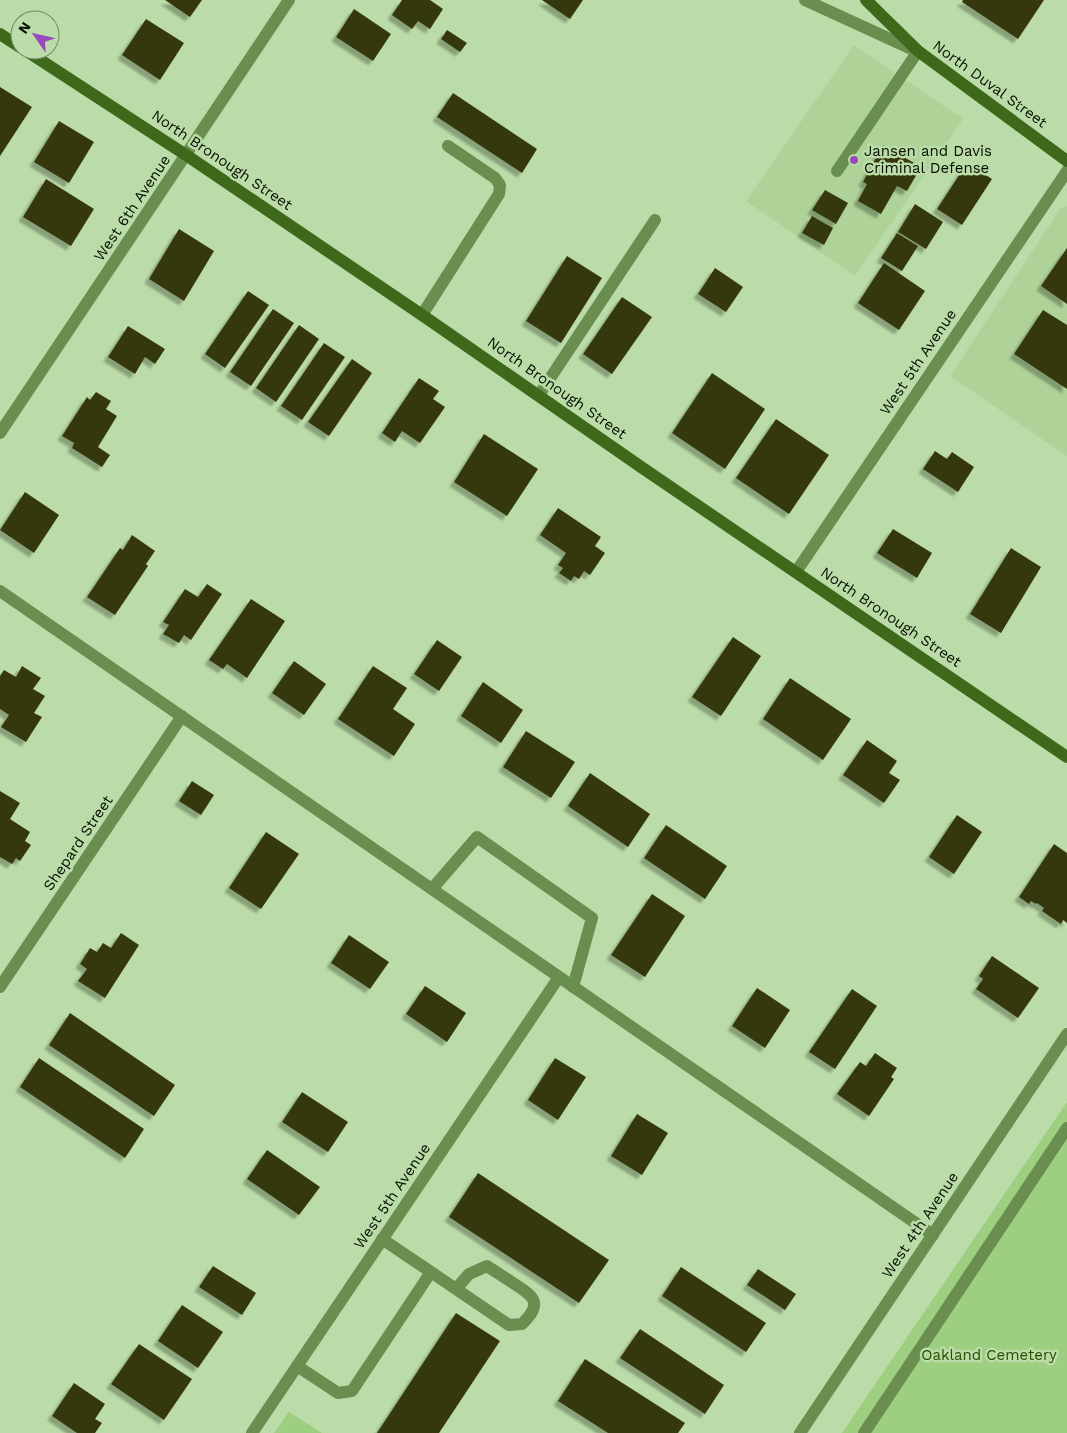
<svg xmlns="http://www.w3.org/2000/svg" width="1067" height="1433" font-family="'Work Sans',sans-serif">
<defs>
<filter id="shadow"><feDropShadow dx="-4.5" dy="4.5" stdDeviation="1" flood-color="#0004"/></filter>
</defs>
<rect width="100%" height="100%" fill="#bbdca8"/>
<path fill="#aed298" d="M854,45L963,119L855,276L746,201Z
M1067,206V456L950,376L1061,208Z"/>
<path fill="#9ece7f" d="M1067,1102V1433H842Z
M289,1412L322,1433H274Z"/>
<path fill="#35390e" filter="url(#shadow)" d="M165,0H202L190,17Z
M402,0H430L443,9L430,29L418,21L412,29L392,15Z
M542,0H583L570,19Z
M963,0H1044L1018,39L962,2Z
M354,9L391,34L373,61L336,37Z
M146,19L184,43L160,80L122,55Z
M447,30L467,43L460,52L441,39Z
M0,87L32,107L0,156Z
M453,93L537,149L522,173L437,117Z
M59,121L94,142L69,183L34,162Z
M883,145L921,167L907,191L897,186L881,214L858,201L867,184L863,182Z
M967,163L992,179L962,225L937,209Z
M46,179L94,209L71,246L23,217Z
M825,190L848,203L836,224L812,210Z
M915,204L943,222L926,249L898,232Z
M812,216L833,228L824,245L802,233Z
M179,229L214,251L184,301L149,279Z
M897,233L918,246L902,271L881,258Z
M1067,248V304L1041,286Z
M567,256L602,278L561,343L526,321Z
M884,263L925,291L899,330L858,303Z
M715,268L743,287L726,312L698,294Z
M248,291L269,305L225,368L205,354Z
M622,297L652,317L612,374L583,354Z
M273,309L294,323L251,386L230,372Z
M1043,310L1067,325V389L1014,354Z
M299,325L319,339L276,402L256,388Z
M128,326L165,349L155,364L145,357L135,374L108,357Z
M324,343L345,357L302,420L281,406Z
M352,359L372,373L329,436L308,422Z
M712,373L765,409L725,469L672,433Z
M419,378L439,391L433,399L445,407L420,443L402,431L395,442L382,433Z
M96,392L111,401L106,409L117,416L98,447L110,455L102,467L72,448L74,443L62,436L87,397L90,400Z
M776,419L829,455L789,514L736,478Z
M484,434L538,469L507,516L454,482Z
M935,451L947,459L952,452L974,467L958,492L923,469Z
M25,492L59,515L34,553L0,530Z
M558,508L601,537L595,546L605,553L590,575L584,571L579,579L574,576L571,581L559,573L563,568L558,565L566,553L540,535Z
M893,529L932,553L917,578L877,553Z
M132,535L155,551L146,564L148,566L115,615L87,597L120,548L123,550Z
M1011,548L1041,567L1001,633L970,614Z
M207,584L222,594L191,640L184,635L179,643L163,634L169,625L163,622L185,589L198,597Z
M251,599L285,621L247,678L227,664L223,669L209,660Z
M733,637L761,656L721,716L692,697Z
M437,640L462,657L439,691L414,674Z
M294,661L326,684L304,715L272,693Z
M22,666L41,678L33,689L45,696L34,713L42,717L26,742L1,727L9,715L0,709V676L4,670L16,677Z
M373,666L407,688L393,709L415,724L394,756L338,719Z
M790,678L851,719L823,760L763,719Z
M483,682L523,710L501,743L461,716Z
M526,731L575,762L551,798L503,767Z
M867,740L897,761L889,773L900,780L884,803L843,775Z
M590,773L650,814L628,847L568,806Z
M192,781L214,795L201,815L179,801Z
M0,791L20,803L10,819L30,832L25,841L31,845L20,861L16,858L12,864L0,857Z
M957,815L982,832L954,874L929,857Z
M666,825L727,866L705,899L644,858Z
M266,832L299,854L261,909L229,888Z
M1054,844L1067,853V923L1063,920L1061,924L1042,911L1044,908L1037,903L1036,904L1031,901L1029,904L1019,897Z
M652,894L685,916L645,977L611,955Z
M121,933L139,945L105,998L78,981L87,969L80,964L90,948L97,952L103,943L111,948Z
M349,935L389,962L370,989L331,963Z
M992,956L1039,988L1018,1018L976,989L983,979L979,976Z
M425,986L466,1013L447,1042L406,1014Z
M757,988L790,1010L765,1048L732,1026Z
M852,989L877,1006L835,1069L809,1052Z
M70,1013L175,1085L154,1116L49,1045Z
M875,1053L897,1068L891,1077L894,1079L869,1116L837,1094L860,1062L866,1066Z
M39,1058L144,1129L125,1158L20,1087Z
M555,1058L586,1077L558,1120L528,1100Z
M302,1092L348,1122L328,1152L282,1122Z
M637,1114L668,1133L642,1175L611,1156Z
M267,1150L320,1187L299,1215L247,1179Z
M478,1173L609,1260L579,1303L449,1217Z
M213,1266L256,1293L242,1315L199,1287Z
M681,1267L766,1323L746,1352L662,1296Z
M758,1269L796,1294L785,1310L747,1285Z
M182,1305L223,1332L198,1368L158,1341Z
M456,1313L500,1341L439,1433H377Z
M640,1329L724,1385L705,1414L620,1358Z
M139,1344L192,1379L164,1420L111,1384Z
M585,1359L685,1423L678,1433H608L558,1401Z
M74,1383L105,1404L95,1419L102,1423L95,1433H77L52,1416Z"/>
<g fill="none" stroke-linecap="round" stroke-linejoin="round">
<path stroke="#698e50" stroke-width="12" d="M837,171L918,51
M422,315L499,194L500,185L495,178L448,146
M539,395L655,220
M432,889L477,837L592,918L573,987
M431,1272L509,1325L522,1324C543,1303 535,1297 513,1283C504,1277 496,1272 487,1266L469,1274L456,1289
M297,1366L338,1393L352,1391L431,1272L382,1239
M864,1433L1067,1128"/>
<path stroke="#698e50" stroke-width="12" d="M805,0L916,51
M0,433L289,0
M0,591L933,1235
M0,987L182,716
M252,1433L559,977"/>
<path stroke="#698e50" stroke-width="12" d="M796,572L1067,171
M800,1433L1067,1034"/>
<path stroke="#3e691b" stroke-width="12" d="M866,0L918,51L1067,161
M0,34L20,47
M25,50L186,155L422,315L644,469L1067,757"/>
</g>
<circle fill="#984abb" stroke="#bbdca8" stroke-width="2" cx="854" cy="160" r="5"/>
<g text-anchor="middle" stroke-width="5" stroke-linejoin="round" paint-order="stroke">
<g font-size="15" fill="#061001" stroke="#bbdca8">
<text transform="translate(990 84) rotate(36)" y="5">North Duval Street</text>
<text transform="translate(222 160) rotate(34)" y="5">North Bronough Street</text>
<text transform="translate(132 208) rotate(-56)" y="5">West 6th Avenue</text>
<text transform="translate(918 362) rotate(-56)" y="5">West 5th Avenue</text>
<text transform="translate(557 388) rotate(35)" y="5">North Bronough Street</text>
<text transform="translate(891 617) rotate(34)" y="5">North Bronough Street</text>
<text transform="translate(78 843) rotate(-56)" y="5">Shepard Street</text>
<text transform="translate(392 1196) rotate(-56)" y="5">West 5th Avenue</text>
<text transform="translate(920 1225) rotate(-56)" y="5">West 4th Avenue</text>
</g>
<g font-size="15" fill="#061001" stroke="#bbdca8" text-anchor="start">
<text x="864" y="156">Jansen and Davis<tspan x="864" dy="17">Criminal Defense</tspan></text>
</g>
<g font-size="15" fill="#274f00" stroke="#bbdca8">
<text x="989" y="1360">Oakland Cemetery</text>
</g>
</g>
<g transform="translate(35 35) rotate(304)"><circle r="24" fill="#bbdca8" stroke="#738a65"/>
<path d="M0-4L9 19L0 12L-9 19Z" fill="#984abb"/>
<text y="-8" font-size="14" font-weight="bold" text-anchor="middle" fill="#061001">N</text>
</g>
</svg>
